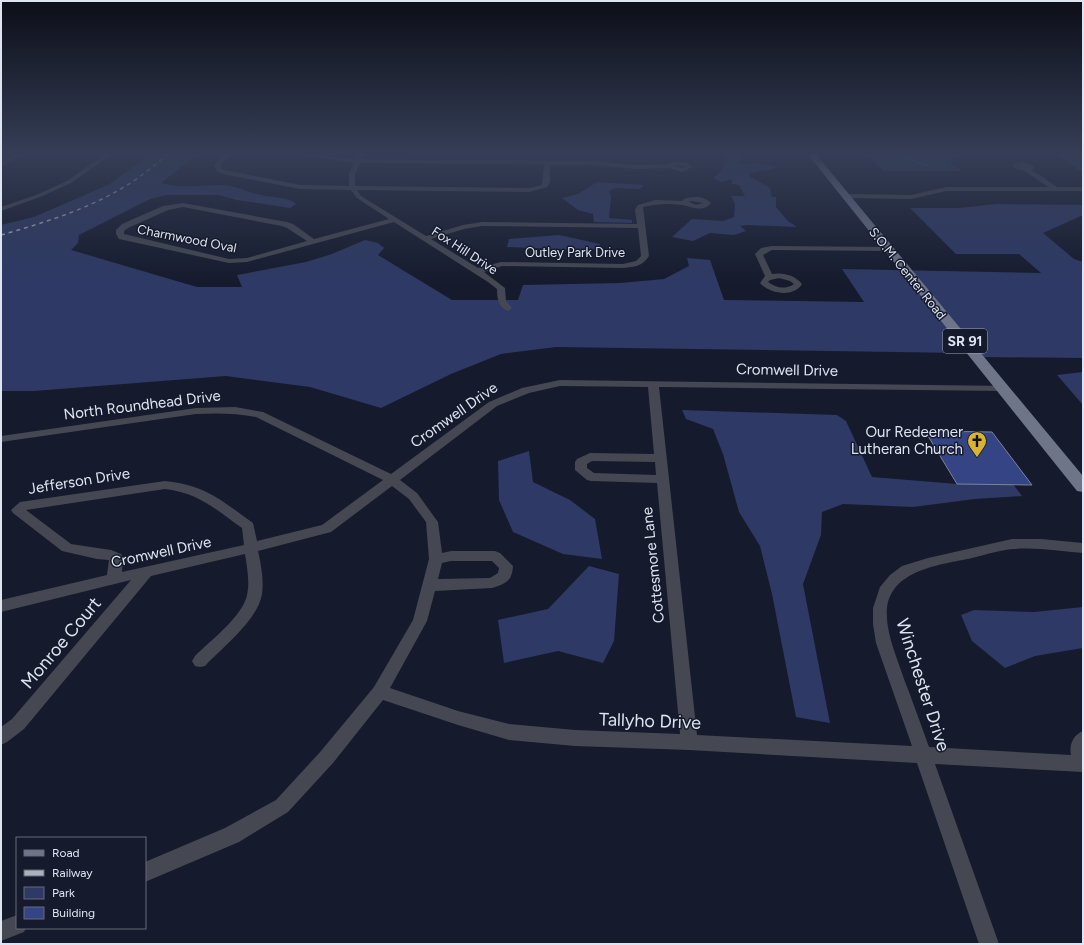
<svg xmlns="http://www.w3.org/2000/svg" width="1084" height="945" font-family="Figtree,sans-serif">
<rect width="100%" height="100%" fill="#151a2c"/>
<path fill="#2e3965" d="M153,152H201L161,183C182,189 201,185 222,185C236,186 248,192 261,195C273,198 287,196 296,204L290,208L237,200L219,195H166L150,199L79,235L78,243L71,250L197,287H242L237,275L306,262L332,254L365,240L378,243L384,248L378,255L452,300H518L523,285L620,283L664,279L689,266L687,258L710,260L724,300L864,302L842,269L1041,273L1019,254H956L910,208H959L996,204L1083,205V215L1043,233L1074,259L1083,262V358L977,357L975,353H960L556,347L501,354L451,374L381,408L310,387L226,376L34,391H1V225L34,217L110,184Z
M864,152H963L949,162L962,171H884Z
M1036,152H1083V172L1058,156Z
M726,155H736L743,158L737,164L754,163L774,166L776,168L750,173L749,176L770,188L772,197H776V207L788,221L797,227L748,225L740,226L746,231L734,235L710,233L693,241L672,237L692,219L723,221L734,217L735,204L731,196H745L739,185L732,184V179L721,182L713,178L723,170Z
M597,182L644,185L640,189L615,188L609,191L611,197L609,218L632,220V223L594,222L593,214L578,210L562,198L578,194Z
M559,235L600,244V249L580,250L507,247L509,239Z
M1083,372V405L1057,375Z
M682,410L837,415L846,421L872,477L957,484H1013L1022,496L975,499L913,507L843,504L822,512L821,535L803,584L830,723L796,717L772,594L760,546L739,512L723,454L713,429L686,419Z
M529,451L533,482L570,500L595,519L602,559L563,554L513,532L499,500L498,461Z
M589,566L619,574L614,641L603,663L558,651L504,663L498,620L548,609Z
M1083,607V648L1035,656L1005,668L972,641L961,615L974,610L1034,612Z"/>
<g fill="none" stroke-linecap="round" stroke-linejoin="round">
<path stroke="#4a5a9d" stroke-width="1.5" d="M901,156L927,166
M905,156L917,157"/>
</g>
<path fill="#354484" stroke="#7b839b" d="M925,431L992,432L1032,485L957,484Z"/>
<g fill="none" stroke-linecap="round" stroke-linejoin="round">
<path fill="#454852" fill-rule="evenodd" d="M18,152H25L1,167V162Z
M108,152H115L71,183L40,197L1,211V207L36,195L67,181Z
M229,152H237L228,157L220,165L222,169L225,170L300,185L349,186V174L354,163L286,152C310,152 333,159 356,159L360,152H366L362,159L592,161L635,165L669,164L675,161L688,163L693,167L682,172L669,168L635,169L592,165H550V182L547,187L529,192L357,190L361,196L426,236L463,225L482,222L637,224L635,210L638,205L655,200L682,201L684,199C693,196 704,196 711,203C702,213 693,207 682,205C669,203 655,204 643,207L649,256C643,266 634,267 623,268L502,266L484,272L505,288L506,301L512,308L508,311C498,307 497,298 497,289L488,282L394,222L247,262L229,263L119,239L116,234V230L122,224L163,206L183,203L287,222L293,224L314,239L389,219L357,198L351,190L300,189L223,174L217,171L214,165L224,155ZM360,163L544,164L542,185L529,188L355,186V174ZM676,165L684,166L685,167L682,168L675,166ZM692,201L703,203L696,205L689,202ZM183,207L282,226L287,228L307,241L247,258L229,259L124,234V231L128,228L168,210ZM482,226L638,228L641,256L636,261L623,264L501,262L478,268L431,239L464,229Z
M1021,162L1032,165L1034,168L1032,170L1057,187H1083V191H946L911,199L846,198L843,196L846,194L911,195L946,187H1048L1025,171L1017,169L1011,165Z
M772,246L888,247L892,249L888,251L772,250L763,255L772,274C783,272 795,275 802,284C794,298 769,294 760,283L765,276L755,254L761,248ZM779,278L790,281L794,284C785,290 776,288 768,282L770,280Z
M560,380L1007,386L1008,388L1003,391L659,387L697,735L912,746L876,643L873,624V608L880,587L890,575L902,566L928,558L1012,539H1041L1083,543V553C1060,551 1037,547 1013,549C1000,550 985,555 972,558C941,565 892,569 887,608C885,632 897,657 904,679C913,702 921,725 929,747L1071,755C1069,745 1073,735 1083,731V772L935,764L999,944H979L917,763L689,750L575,746L509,740L458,725L383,700L333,763L288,812L239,842L145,882V862L225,828L276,800L321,751L374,687L413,620L429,559L426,522L409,499L392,486L331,532L258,551C261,564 264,580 262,594C258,620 223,647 205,666L200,667L195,666L192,661L195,656C210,641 243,616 247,595C250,582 247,567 245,554L151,576L24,729L7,742L1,745V727L12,719L131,580L1,612V600L107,575L109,560L97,559L62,551L13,513L11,510L20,502L165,481C205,485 221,500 253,523L257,541L322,525L383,480L256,417C236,413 216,413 196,414L1,442V436L196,408L235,407L263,412L391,474L489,402L522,388ZM560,386L648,387L654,454L590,453L577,459L575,462V470L587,480L591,481L657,483L680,734L575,730L509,724L458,711L390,688L427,621L435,591L492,588C506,584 512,581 513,566L500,553L495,551H451L442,553L438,522L417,493L400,480L497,406L529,393ZM592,461L655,462L656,475L594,473L587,468V464ZM165,489C199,493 215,509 242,528L244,545L122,572L123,557L121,554L111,550L71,544L26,510ZM451,561H492L499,568L498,573L490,578L438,579L442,563Z
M17,915V928H26L24,932L1,941V921Z"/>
<path fill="#6e7589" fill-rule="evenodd" d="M806,152H814L1083,476V492L1077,491Z"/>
<path stroke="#acb1bf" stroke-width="1.5" stroke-dasharray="4 4" stroke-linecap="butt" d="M1,235C43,223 86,210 124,187C141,177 156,164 171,152"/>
</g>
<linearGradient id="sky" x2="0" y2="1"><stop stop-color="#0c0e18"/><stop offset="0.54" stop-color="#353e56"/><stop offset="1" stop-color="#353e56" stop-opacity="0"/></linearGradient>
<rect width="1084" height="284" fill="url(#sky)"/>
<defs>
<g id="church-pin" transform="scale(1)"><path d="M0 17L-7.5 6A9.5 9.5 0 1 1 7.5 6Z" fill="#d9b334" stroke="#151a2c"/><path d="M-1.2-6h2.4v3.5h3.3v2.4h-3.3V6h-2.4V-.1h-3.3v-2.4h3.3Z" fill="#111"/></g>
</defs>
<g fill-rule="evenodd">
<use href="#church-pin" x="977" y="441"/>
</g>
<g text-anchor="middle" stroke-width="3" stroke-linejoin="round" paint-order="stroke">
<g font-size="13" fill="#dfe4f1" stroke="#151a2c">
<text transform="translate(187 238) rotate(11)" y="5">Charmwood Oval</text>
<text transform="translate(465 250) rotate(33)" y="5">Fox Hill Drive</text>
<text x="575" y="257">Outley Park Drive</text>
<text transform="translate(908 273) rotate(51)" y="5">S.O.M. Center Road</text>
</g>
<rect fill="#151a2c" stroke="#a2a7b6" stroke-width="1" x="943" y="329" width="44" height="24" rx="3"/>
<g font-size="14" font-weight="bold" fill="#dfe4f1">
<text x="965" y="346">SR 91</text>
</g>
<g font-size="15" fill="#dfe4f1" stroke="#151a2c">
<text transform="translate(787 370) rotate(1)" y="5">Cromwell Drive</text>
<text transform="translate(142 405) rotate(-7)" y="5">North Roundhead Drive</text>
<text transform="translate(454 415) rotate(-35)" y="5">Cromwell Drive</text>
<text transform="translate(79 481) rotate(-9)" y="5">Jefferson Drive</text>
<text transform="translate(161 552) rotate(-12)" y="5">Cromwell Drive</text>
<text transform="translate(653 565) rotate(-96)" y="5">Cottesmore Lane</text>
</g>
<g font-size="15" fill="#dfe4f1" stroke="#151a2c" text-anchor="end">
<text x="963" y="437">Our Redeemer<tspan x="963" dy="17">Lutheran Church</tspan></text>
</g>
<g font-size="18" fill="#dfe4f1" stroke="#151a2c">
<text transform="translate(61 643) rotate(-50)" y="6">Monroe Court</text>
<text transform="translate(923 685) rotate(72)" y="6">Winchester Drive</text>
<text transform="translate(650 721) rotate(2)" y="6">Tallyho Drive</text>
</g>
</g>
<rect width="1084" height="945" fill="none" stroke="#dfe4f1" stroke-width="4"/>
<rect x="16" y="837" width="130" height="92" fill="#151a2c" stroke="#666b7b"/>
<rect x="24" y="850" width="20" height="6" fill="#6e7589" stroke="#666b7b"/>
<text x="52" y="857" font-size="12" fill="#dfe4f1">Road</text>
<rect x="24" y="870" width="20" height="6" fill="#acb1bf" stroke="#666b7b"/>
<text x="52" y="877" font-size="12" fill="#dfe4f1">Railway</text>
<rect x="24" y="887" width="20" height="12" fill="#2e3965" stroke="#666b7b"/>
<text x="52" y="897" font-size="12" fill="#dfe4f1">Park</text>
<rect x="24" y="907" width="20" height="12" fill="#354484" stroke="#666b7b"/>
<text x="52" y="917" font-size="12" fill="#dfe4f1">Building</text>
</svg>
